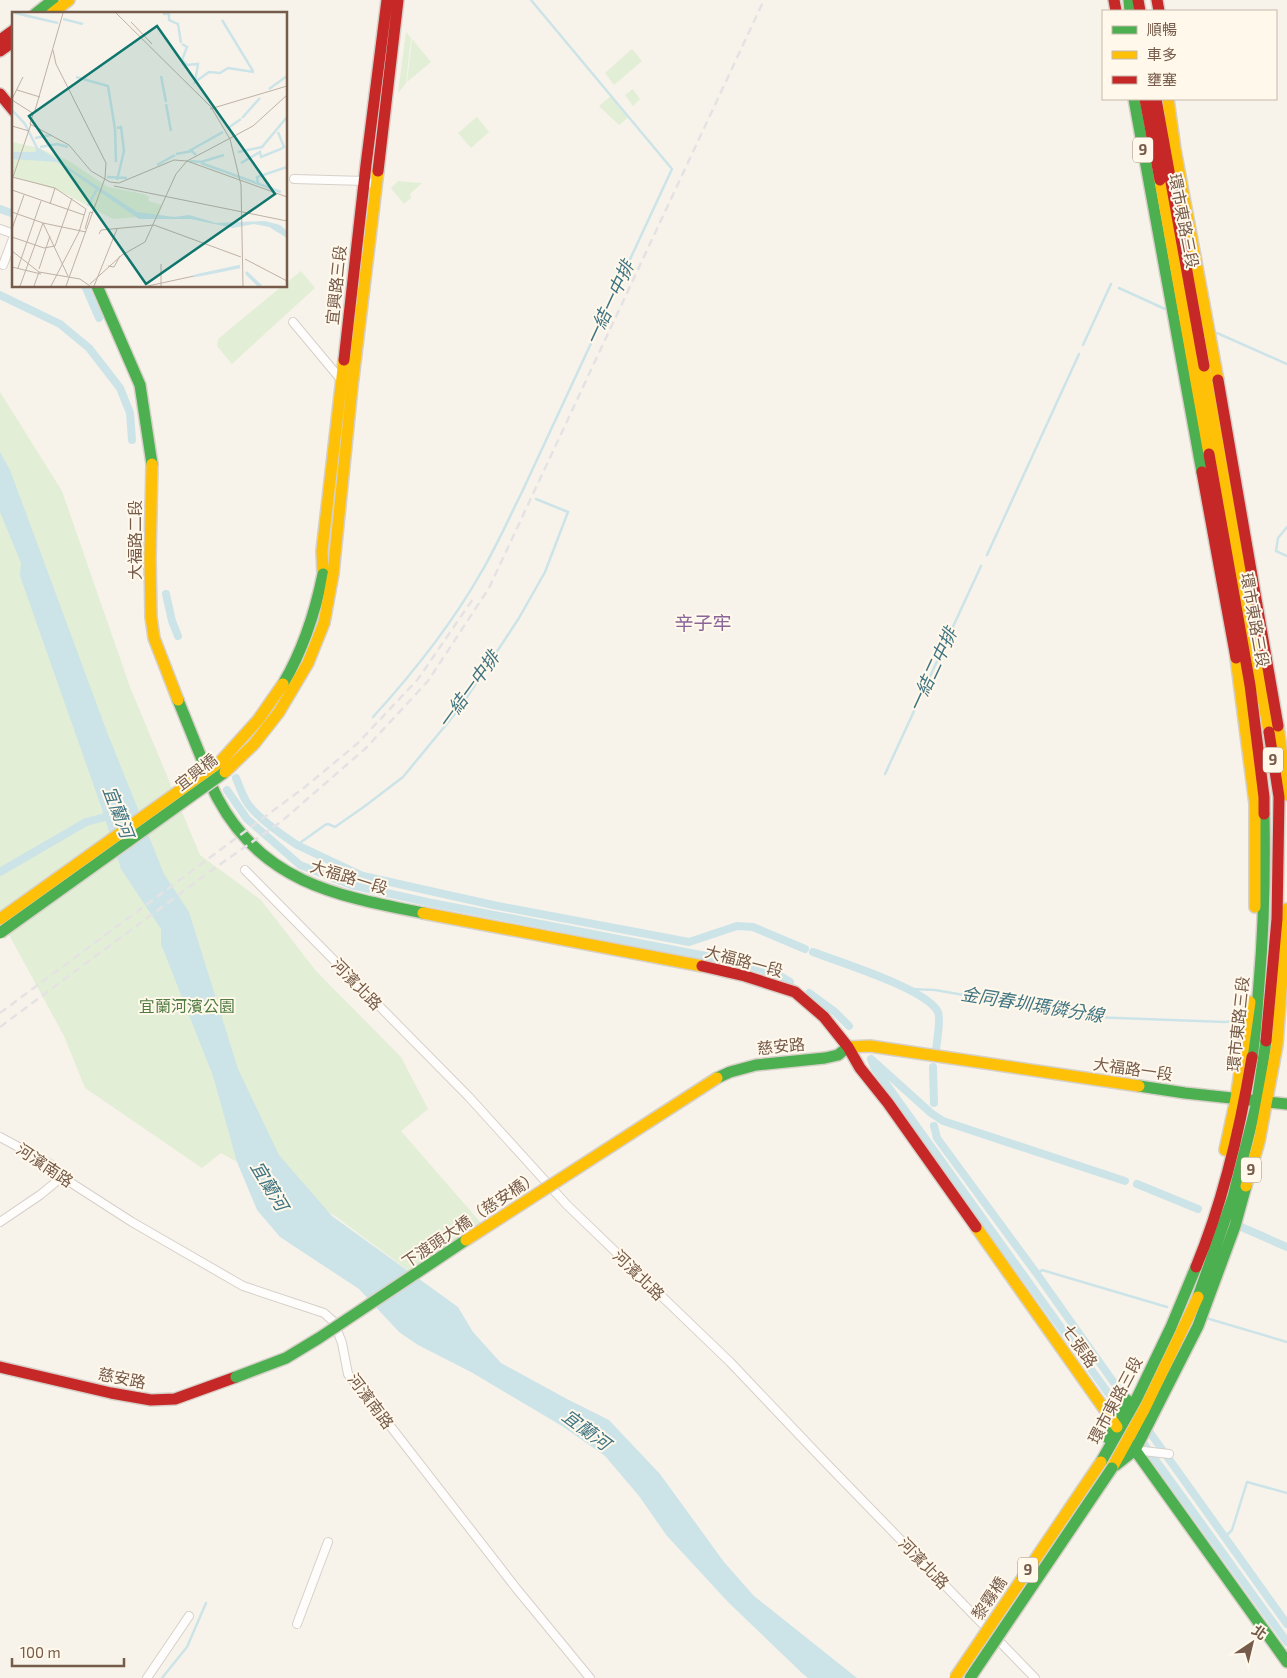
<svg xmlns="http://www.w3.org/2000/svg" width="1287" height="1678" font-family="'Exo 2','Noto Sans TC',sans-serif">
<rect width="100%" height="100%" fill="#f7f3eb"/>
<path fill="#e2eed5" d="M406,32L411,38L406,83L398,93Z
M412,39L431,62L407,82Z
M632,49L642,61L614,85L605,73Z
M633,89L640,99L633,106L625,95Z
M611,96L629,117L619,125L599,106Z
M477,117L489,132L471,148L458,133Z
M398,181L420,183H422L410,194L411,198L404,204L391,188Z
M301,271L315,288L232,364L217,346L218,339L282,286H286V283Z
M0,392L62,491L130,687L200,855L261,900L316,971L401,1057L428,1109L401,1131L482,1224L413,1274L335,1216L221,1153L202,1168L85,1088L64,1036L8,933L0,922Z"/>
<path fill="#cce4e8" d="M0,452L10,470L107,732L164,874L189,912L238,1069L279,1155L332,1216L458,1307L473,1332L501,1363L567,1399L609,1420L660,1474L724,1562L754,1596L857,1678H808L803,1674L728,1602L667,1536L639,1496L605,1456L562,1426L471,1372L418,1345L399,1332L359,1289L280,1237L257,1210L237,1162L213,1076L161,944V929L121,869L102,809L20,576L21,563L0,512Z"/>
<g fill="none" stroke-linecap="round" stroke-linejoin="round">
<path stroke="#cce4e8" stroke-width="2.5" d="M1119,288L1165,309
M1217,333L1287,364
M1083,345L1111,284
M522,492L672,169L531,0
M1287,527L1278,538L1276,551L1287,556
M987,555L1079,354
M373,717C414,672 452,624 482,571C497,545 509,518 522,492
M885,774L981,566
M297,845L325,825L328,824L335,827L365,806L403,777L459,709L519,618L545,572L568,512L536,499
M911,989L935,990L1091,1017L1225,1022L1243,1020
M1037,1274L1042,1270L1167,1307
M1206,1318L1287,1342
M1225,1537L1232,1530L1247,1482L1287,1493
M162,1678L187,1647L206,1603"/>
<path stroke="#cce4e8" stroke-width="8" d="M0,209L14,214
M85,286L99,318
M0,295L60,324L89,348L120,388L130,413L132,440
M166,594L172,621L178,636
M236,778C239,786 242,794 246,801C255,816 282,835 297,845L363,876L493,905L689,942L737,926L753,927L805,949
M227,790L247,819L300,865L351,885L427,902L737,962L777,974L790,982
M0,872L86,822L113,815
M813,952C839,962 927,989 938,1012C941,1018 937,1041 936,1050
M809,993L835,1012L849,1026
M871,1059L874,1067L1121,1411
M871,1059L931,1113L943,1121L1125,1181
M933,1067L934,1103
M934,1126L937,1138L1037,1274L1129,1404
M1137,1184L1198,1209
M1239,1226L1287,1247
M1146,1427L1287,1624
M1139,1437L1287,1642"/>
<g stroke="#d6d0c9" stroke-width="10">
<path id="street" d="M294,179L365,181L377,186
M0,229L14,234
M3,265L14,236
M293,322L343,382
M245,870L469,1097L567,1205L730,1362L826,1463L1035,1678
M0,1137L50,1164L62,1177L132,1222L243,1286L324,1313L334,1322L342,1343L348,1374L391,1427L516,1588L590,1678
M0,1222L40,1195L62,1177
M1135,1450L1169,1454
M297,1624L328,1542
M147,1678L189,1616"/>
</g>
<g stroke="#d7d0c8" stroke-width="14">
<path id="fast" d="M1129,0L1130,11
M35,14L53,0
M1134,99L1202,472
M97,286L140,385L152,464
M178,700C187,722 196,745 205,767C209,778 212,789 218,799C263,883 338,896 423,913
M1252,1057C1256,1033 1257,1008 1259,984C1264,927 1265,871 1264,814
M717,1078L730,1072L756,1065L825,1058L838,1055L848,1047
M1139,1086L1185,1093L1287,1104
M1198,1297L1233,1197L1257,1102L1266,1041
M1108,1438L1113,1420L1127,1400
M1130,1443L1287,1662
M1101,1462L1136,1400L1171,1327L1196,1267
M1116,1465L1135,1450L1198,1326L1235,1226L1246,1186"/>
</g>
<g stroke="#d7d0c8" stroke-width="14">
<path id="slow" d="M51,14L69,0
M1168,99L1175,149L1218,380
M1160,180L1209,454
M1204,366L1269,732
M152,464L150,559L151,617L154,638L178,700
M323,574L322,551L344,360
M333,574L352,387L378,171
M1236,658L1255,804V907
M1278,726L1287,795
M423,913L702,966
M848,1047L870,1046L1139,1086
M1225,1150L1236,1099L1250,1002
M1246,1186L1259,1142L1277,1045L1287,909
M976,1227L1117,1427
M1112,1468L1145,1408L1198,1297"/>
</g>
<g stroke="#d7d0c8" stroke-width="14">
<path id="jam" d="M1114,0L1116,11
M1138,0L1140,11
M1157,0L1159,11
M0,40L14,30
M0,51L14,41
M0,94L14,111
M1145,99L1160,180
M1156,99L1204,366
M378,171L398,0
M344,360L366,165L387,0
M1218,380L1278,726
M1209,454L1250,685L1264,797V814
M1202,472L1236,658
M702,966L745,976L795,992L824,1017L848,1047L860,1068L888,1103L976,1227
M1266,1041L1277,919L1279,797L1269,732
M1196,1267C1224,1200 1240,1129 1252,1057
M0,1367L111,1393L151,1400L175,1399L236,1377"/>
</g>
<use href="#street" stroke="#fefdfc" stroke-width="8"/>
<use href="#fast" stroke="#4caf50" stroke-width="11"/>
<use href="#slow" stroke="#ffc107" stroke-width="11"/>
<use href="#jam" stroke="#c62828" stroke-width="11"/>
<path stroke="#e5e2e4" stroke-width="2.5" stroke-dasharray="8 5" stroke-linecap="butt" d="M0,1013L305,787L358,743L418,679L475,596
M0,1027L212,870L282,821L366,748L428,681L489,588L764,0"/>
<g stroke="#d7d0c8" stroke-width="14" stroke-linecap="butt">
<path id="fast-bridge" d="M283,684C303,650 315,613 323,574
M0,933L225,772
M236,1377L286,1358L319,1338L466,1240
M970,1678L1112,1468"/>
</g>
<g stroke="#d7d0c8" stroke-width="14" stroke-linecap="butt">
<path id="slow-bridge" d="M225,772L254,744L279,712L308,663L324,623L333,574
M0,919L221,761L258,720L283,684
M466,1240L717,1078
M955,1678L1101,1462"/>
</g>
<use href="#fast-bridge" stroke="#4caf50" stroke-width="11"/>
<use href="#slow-bridge" stroke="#ffc107" stroke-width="11"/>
</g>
<g text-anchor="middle" stroke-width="4" stroke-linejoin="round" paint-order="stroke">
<g fill="#fff8eb" stroke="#9f8a7a" stroke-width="1">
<rect x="1133" y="137.5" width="20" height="25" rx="4"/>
<rect x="1263" y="747.5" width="20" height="25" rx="4"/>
<rect x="1241" y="1157.5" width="20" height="25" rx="4"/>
<rect x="1018" y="1557.5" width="20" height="25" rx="4"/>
</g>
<g font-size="15" font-weight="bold" fill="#765b4a">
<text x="1143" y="155">9</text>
<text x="1273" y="765">9</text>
<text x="1251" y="1175">9</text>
<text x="1028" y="1575">9</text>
</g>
<g font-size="16" fill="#765b4a" stroke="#fff8eb">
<text transform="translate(1184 221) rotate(79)" y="6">環市東路三段</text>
<text transform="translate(336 285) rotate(-84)" y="6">宜興路三段</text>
<text transform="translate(135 540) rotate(-90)" y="6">大福路二段</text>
<text transform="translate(1255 620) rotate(80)" y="6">環市東路三段</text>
<text transform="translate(196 772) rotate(-38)" y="6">宜興橋</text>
<text transform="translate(349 877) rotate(17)" y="6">大福路一段</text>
<text transform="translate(744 961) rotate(15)" y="6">大福路一段</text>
<text transform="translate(357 984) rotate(46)" y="6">河濱北路</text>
<text transform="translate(1238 1024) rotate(-84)" y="6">環市東路三段</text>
<text transform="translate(781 1046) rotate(-6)" y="6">慈安路</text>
<text transform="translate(1133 1069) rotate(8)" y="6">大福路一段</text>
<text transform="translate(45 1165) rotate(34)" y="6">河濱南路</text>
<text transform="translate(470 1219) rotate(-34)" y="6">下渡頭大橋（慈安橋）</text>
<text transform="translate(639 1275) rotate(44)" y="6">河濱北路</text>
<text transform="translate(1080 1346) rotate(55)" y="6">七張路</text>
<text transform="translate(122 1378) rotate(11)" y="6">慈安路</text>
<text transform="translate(1115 1400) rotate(-62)" y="6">環市東路三段</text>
<text transform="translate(371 1401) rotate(53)" y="6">河濱南路</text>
<text transform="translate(924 1563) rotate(46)" y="6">河濱北路</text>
<text transform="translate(989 1598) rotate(-56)" y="6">黎霧橋</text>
</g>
<g font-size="16" fill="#507c42" stroke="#fff8eb">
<text x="187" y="1012">宜蘭河濱公園</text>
</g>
<g font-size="18" font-style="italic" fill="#407583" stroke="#fff8eb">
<text transform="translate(610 303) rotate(-65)" y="6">一結一中排</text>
<text transform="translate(933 670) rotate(-65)" y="6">一結二中排</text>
<text transform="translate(469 690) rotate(-54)" y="6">一結一中排</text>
<text transform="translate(118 812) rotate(69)" y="6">宜蘭河</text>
<text transform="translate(1032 1005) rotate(9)" y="6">金同春圳瑪僯分線</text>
<text transform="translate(269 1186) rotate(59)" y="6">宜蘭河</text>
<text transform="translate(586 1430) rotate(37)" y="6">宜蘭河</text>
</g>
<g font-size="19" fill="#8a6599" stroke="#fff8eb">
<text x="703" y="630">辛子牢</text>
</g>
</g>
<g transform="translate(12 12)">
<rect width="275" height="275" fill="#f7f3eb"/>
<path d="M0,130L27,136L57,149L96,175L131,182L137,185L136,189L150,193L147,203L101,207L50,180L0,164Z" fill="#e2eed5"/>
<path d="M27,136L125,200L162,205L177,203L204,211L253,209L268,213L275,219V226L257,215L242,212L221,216L179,207H127L45,150L0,147V140H23Z" fill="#cce4e8"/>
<path fill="none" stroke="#cce4e8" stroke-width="2.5" d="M3,1L46,11M151,2H157V8L166,12L169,31M51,7L71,12M210,8L241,59M170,32L175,35L170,48L175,53L186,52L183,70L197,60L208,61L216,56L242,60M149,64L154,90M64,65L96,74L103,117M257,77L275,64M154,92L159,119M0,98L13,112L26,138M230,106L248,86M105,116L109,115L112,139L105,168M216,116L229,107M103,117L104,150M23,126L39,123M28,135L45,132L56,135M177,139L211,120M226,140L250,135L275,105M164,142L180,139L184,143M178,149L189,150L212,143M189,151L269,180M229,151L248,140L249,145L269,137L272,135L266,120M145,153L163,143M95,165L115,166M246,172L245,165L275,155M76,194L85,177M234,260L249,274M234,261L247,274M182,264L228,254M183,264L228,255"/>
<path fill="none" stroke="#bfb1a6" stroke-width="1" d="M104,1L199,95L218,127L229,173L231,274M119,10L140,32M41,38L44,52L94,151L93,166L54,274M5,78L28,85M0,87L11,65M0,88L22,102M198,97L275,74M21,102L18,112L57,133L79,159L98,170L107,171L162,148L175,149L211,130L241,114L275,83M22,102L51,1M0,114L17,119M0,165L43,176L74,197L67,220L39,274M0,168L19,112M102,174L275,209M0,178L72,203M38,192L43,176M0,200L31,211L56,264M0,217L12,183M73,217L78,200L81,201M87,222L89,218L142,213L229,245M0,225L32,236L43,234L60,186M0,239L27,260M233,247L275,269M149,252V274M96,254L102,255L108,244M0,255L29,262M6,256L29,189M27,257L38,224M78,272L110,243L133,230L164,162L175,149L275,185M8,274L31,211L74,220M22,274L27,260L68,267L78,274M82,274L105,217M136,274L182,264"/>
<path fill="#0f766e" fill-opacity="0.15" stroke="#0f766e" stroke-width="2.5" d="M145,14L263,182L134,272L17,104Z"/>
<rect width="275" height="275" fill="none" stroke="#765b4a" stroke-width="2.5"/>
</g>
<rect x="1102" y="10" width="175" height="90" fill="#fff8eb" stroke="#c8b9ab"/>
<rect x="1112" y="26" width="25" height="8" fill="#4caf50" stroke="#c8b9ab"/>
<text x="1147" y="35" font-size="15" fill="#765b4a">順暢</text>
<rect x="1112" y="51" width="25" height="8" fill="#ffc107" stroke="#c8b9ab"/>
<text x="1147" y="60" font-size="15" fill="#765b4a">車多</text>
<rect x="1112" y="76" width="25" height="8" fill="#c62828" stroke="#c8b9ab"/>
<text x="1147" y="85" font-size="15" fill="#765b4a">壅塞</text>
<g transform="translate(1252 1643) rotate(35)" stroke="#fff8eb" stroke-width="4" paint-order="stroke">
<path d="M0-4L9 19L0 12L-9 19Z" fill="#765b4a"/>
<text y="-8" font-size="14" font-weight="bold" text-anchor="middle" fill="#765b4a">北</text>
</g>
<path d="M12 1658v8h112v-8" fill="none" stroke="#765b4a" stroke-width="2.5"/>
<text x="20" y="1658" font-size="15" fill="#765b4a" stroke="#fff8eb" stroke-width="4" paint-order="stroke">100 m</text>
</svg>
